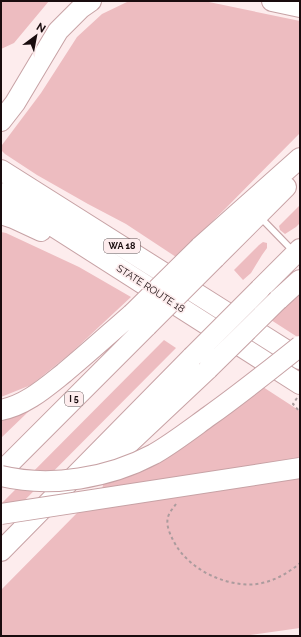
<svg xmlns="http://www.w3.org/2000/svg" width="301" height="637" font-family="Raleway,sans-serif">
<rect width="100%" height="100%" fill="#fdeced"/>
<path fill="#edbcc0" d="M1,1H49L14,43L1,49Z
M130,1H204L300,21V133L226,208L176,257L126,224L88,204L37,175L5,154L1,150L2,145L41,93L77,37L102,14L127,2Z
M300,205V223L296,227L285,234L280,230L279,226Z
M1,232L6,233L79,267L131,297L71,353L31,385L1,397Z
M263,242L267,243V248L262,255L251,273L243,280L234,270L259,245Z
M300,292V337L299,338L271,320Z
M164,340L176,348L1,524V504Z
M263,387L300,411V458L102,489L104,482Z
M31,408L28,412L1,438V420Z
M300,478V628L243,636H1V590L78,512Z"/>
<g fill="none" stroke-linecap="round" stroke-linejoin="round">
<g stroke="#c7a2a5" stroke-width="8">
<path id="service" d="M260,217L293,251"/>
</g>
<g stroke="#c7a2a5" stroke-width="22">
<path id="motorway" d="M272,1L300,7
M1,121L15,103L58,31L81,8L91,1
M1,170L300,359
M1,193L300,384
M1,214L13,218L41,231
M200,247L300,158
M215,258L286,187
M260,289L300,249
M278,300L300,280
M1,410C26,405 45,388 64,373C87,354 109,334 132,314
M99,462L125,447L208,369
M1,472L147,326
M1,551L192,357"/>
</g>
<path stroke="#ab9b9d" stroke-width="2" stroke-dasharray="3 3" stroke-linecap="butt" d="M297,398L293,404L300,412
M176,504C173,508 169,513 168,517C166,524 169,532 172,538C184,564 213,581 241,584C262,587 284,577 300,563"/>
<use href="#service" stroke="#fff" stroke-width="5.5"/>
<use href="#motorway" stroke="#fff" stroke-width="20"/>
<g stroke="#c7a2a5" stroke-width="22" stroke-linecap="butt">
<path id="motorway-bridge" d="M132,314L200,247
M147,326L215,258
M192,357L260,289
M208,369L278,300
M1,476C51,488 109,478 154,454C173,443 191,429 209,416C240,394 270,370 300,346
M1,514L300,468"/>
</g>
<use href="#motorway-bridge" stroke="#fff" stroke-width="20"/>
</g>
<g text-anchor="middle" stroke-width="3.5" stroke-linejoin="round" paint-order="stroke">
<g fill="#fdeced" stroke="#5d4f51" stroke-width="1">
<rect x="104" y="239" width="36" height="14" rx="3"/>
<rect x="65" y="392" width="18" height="14" rx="3"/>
</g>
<g font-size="9" font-weight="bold" fill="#190c0e">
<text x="122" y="249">WA 18</text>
<text x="74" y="402">I 5</text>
</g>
<g font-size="10" fill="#190c0e" stroke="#fdeced">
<text transform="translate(151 288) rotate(33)" y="4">STATE ROUTE 18</text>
</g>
</g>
<rect width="301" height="637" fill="none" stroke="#190c0e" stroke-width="4"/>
<g transform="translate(36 36) rotate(32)" stroke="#fdeced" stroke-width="3" paint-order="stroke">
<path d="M0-3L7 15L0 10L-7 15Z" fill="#190c0e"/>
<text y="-6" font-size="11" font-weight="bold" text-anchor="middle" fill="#190c0e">N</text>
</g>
</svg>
